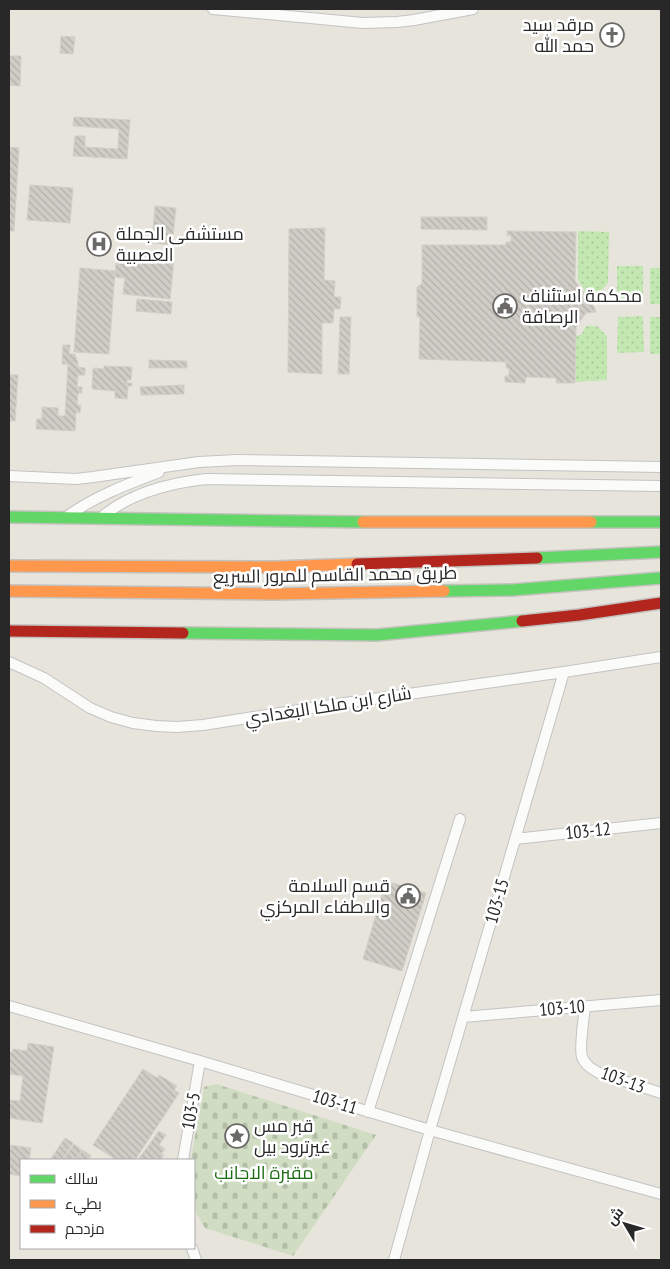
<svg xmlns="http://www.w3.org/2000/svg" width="670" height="1269" font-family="'PT Sans Narrow',Cairo,sans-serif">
<defs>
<pattern id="grass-dots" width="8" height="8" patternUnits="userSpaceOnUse" patternTransform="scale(1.25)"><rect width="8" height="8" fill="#c3e7b1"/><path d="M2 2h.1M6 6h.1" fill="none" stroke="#a8c698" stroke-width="1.8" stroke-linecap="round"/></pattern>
<pattern id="cemetery-stones" width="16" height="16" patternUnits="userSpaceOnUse" patternTransform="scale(1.25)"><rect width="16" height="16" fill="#d0ddc2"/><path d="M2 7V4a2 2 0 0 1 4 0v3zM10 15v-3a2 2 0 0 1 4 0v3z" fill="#b3bea7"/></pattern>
<pattern id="building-back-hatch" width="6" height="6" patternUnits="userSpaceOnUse" patternTransform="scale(1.25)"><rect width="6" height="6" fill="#d0cdc7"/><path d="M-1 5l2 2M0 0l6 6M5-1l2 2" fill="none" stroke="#b3b0ab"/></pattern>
</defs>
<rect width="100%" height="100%" fill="#e7e4dc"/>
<path fill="url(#grass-dots)" d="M578,231L609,232L608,283L598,294L586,293L578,280Z
M617,266H643V303H617Z
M650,268H661V304H650Z
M643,316L644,352L617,353L618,317Z
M650,317H661V354H650Z
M586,326H597L607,336V380L576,382V336L581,335Z"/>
<path fill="url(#cemetery-stones)" d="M216,1084L376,1135L293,1256L205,1228L197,1214L194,1201V1160H191L192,1153L204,1087Z"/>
<path fill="url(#building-back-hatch)" stroke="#d2cfc8" d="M61,36L75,37L73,54L60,53Z
M9,56H21L20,86L9,85Z
M74,117L130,120L127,159L73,156L75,136H85V147L118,149L119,129L73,126Z
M9,147L19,148L14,231H9Z
M30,185L73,188L70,223L27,220Z
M155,206L176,208L172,245L152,243Z
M421,217H487V230L421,229Z
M325,228L324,280L335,281L334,297H341L340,309H334L333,323H322V374L288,372L289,229Z
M507,231L576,232L575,281L586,295H596L593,305L596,312L586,313L576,327L575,383H556V378L526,377L525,383L505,382V376H509V368H506V362L419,359L420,317H417V287L422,284V245H506V242H511V235L507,236Z
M127,255L174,260L170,299L123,294L125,278L115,277L116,263L126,264Z
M80,268L115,271L109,354L74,352Z
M137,299L172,302L171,314L136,311Z
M340,317H351L349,374H338Z
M63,345H70L69,354H75L78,363V367L85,368V375H78L77,387H82V393H78L77,405H81L80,413L76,412L75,431L36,429L37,419H42V407L58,408V416H65L68,364H62Z
M149,360L187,361V368H149Z
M104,366L132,367L131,380H127V383H132V386H128L127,399L115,398V391L92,389L93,368L104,369Z
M9,375H18L15,421H9Z
M184,385V394L141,395L140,387Z
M386,881L426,893L402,971L363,959Z
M9,1043H10L9,1052H12L13,1049L27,1051L28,1043L54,1047L42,1123L9,1118V1100L20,1101L23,1076L9,1074Z
M143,1069L157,1078L159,1075L177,1086L174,1090L179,1093L135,1160H117L93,1145Z
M159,1131L166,1135L159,1145L165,1149L161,1154L164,1155L160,1160H138Z
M65,1138L73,1143L62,1160H50Z
M74,1144L82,1150L75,1160H63Z
M9,1145L31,1148L29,1160H21V1176L9,1174Z
M83,1150L91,1156L88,1160H76Z"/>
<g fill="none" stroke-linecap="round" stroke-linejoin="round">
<g stroke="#c3c3c3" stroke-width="12">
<path id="street" d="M213,9L363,23L397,22L414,20L473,9
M9,476L76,479L93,477L199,462L237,460L661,467
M69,515C96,496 128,484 159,472
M103,516C131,493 170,483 206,479L661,486
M9,662L44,678L90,708L111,717L133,723L156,726L177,727L203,725L324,706L564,672L661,657
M515,839L661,823
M9,1006L200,1061L430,1130L661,1194
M585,1006C584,1018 579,1047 582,1057C585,1065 592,1069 599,1073L661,1093
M463,1017L661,1000
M368,1112L460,819
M183,1160L200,1061
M192,1248L196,1260
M394,1260L430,1130L564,672"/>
</g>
<g stroke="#c3c2bf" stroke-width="14">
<path id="fast" d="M9,517L363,522
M591,522H661
M537,558L661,552
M444,591L512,590L661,578
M183,633L377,635L522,621"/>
</g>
<g stroke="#c3c2bf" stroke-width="14">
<path id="slow" d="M363,522H591
M9,566L275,567L357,564
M9,591L273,594L444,591"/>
</g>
<g stroke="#c3c2bf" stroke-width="14">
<path id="jam" d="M357,564L537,558
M522,621L579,615L661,603
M9,631L183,633"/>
</g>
<use href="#street" stroke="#fbfbfa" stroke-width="10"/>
<use href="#fast" stroke="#63d668" stroke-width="11"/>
<use href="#slow" stroke="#ff974d" stroke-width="11"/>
<use href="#jam" stroke="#b3261e" stroke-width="11"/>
</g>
<defs>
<g id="church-ring" transform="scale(1.25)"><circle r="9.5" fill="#fff" stroke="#6b6a67" stroke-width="1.5"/><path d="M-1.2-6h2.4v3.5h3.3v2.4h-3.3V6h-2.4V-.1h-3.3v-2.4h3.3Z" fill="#6b6a67"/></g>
<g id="hospital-ring" transform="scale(1.25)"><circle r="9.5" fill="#fff" stroke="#6b6a67" stroke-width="1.5"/><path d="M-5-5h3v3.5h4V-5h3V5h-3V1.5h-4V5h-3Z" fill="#6b6a67"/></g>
<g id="civic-ring" transform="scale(1.25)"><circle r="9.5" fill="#fff" stroke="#6b6a67" stroke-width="1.5"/><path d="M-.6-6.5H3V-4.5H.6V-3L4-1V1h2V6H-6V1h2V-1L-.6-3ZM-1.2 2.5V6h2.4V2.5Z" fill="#6b6a67"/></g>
<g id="sight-ring" transform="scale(1.25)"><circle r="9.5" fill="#fff" stroke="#6b6a67" stroke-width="1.5"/><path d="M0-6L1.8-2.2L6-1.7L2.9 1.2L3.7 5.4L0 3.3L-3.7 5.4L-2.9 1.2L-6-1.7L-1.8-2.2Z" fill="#6b6a67"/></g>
</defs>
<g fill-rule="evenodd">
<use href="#church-ring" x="612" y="35"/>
<use href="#hospital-ring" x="99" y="244"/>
<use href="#civic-ring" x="505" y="306"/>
<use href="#civic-ring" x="408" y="896"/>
<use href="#sight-ring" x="237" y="1136"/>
</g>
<g text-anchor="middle" stroke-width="5" stroke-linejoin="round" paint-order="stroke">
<g font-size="18" fill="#282828" stroke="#fff" text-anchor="start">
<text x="594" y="31" text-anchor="end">مرقد سيد<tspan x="594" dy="21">حمد الله</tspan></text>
<text x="116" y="240">مستشفى الجملة<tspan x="116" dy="21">العصبية</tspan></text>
<text x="522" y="302">محكمة استئناف<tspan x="522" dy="21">الرصافة</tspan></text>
<text x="390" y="892" text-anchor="end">قسم السلامة<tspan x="390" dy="21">والاطفاء المركزي</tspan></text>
<text x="254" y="1132">قبر مس<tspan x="254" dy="21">غيرترود بيل</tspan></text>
</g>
<g font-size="18" fill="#282828" stroke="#fff">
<text transform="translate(335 575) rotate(-1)" y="6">طريق محمد القاسم للمرور السريع</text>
<text transform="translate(328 706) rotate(-9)" y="6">شارع ابن ملكا البغدادي</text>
<text transform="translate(588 831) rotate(-6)" y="6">103-12</text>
<text transform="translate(497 901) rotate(-74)" y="6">103-15</text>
<text transform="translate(562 1008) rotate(-5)" y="6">103-10</text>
<text transform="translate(623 1080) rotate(20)" y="6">103-13</text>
<text transform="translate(335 1102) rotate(17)" y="6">103-11</text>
<text transform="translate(191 1111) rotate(-80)" y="6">103-5</text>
</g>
<g font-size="18" fill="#1d6b12" stroke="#fff">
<text x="264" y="1179">مقبرة الاجانب</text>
</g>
</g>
<rect width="670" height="1269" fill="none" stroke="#282828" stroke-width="20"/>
<rect x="20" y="1159" width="175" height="90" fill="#ffffff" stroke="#a9a9a9"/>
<rect x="30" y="1175" width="25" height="8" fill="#63d668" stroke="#a9a9a9"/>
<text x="65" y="1184" font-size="15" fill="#282828">سالك</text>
<rect x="30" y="1200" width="25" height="8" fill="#ff974d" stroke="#a9a9a9"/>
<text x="65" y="1209" font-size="15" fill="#282828">بطيء</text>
<rect x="30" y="1225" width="25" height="8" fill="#b3261e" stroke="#a9a9a9"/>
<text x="65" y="1234" font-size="15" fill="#282828">مزدحم</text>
<g transform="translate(625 1224) rotate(308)" stroke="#ffffff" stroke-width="4" paint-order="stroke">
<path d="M0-4L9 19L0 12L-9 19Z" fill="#282828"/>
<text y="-8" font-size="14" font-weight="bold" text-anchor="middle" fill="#282828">ش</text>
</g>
</svg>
